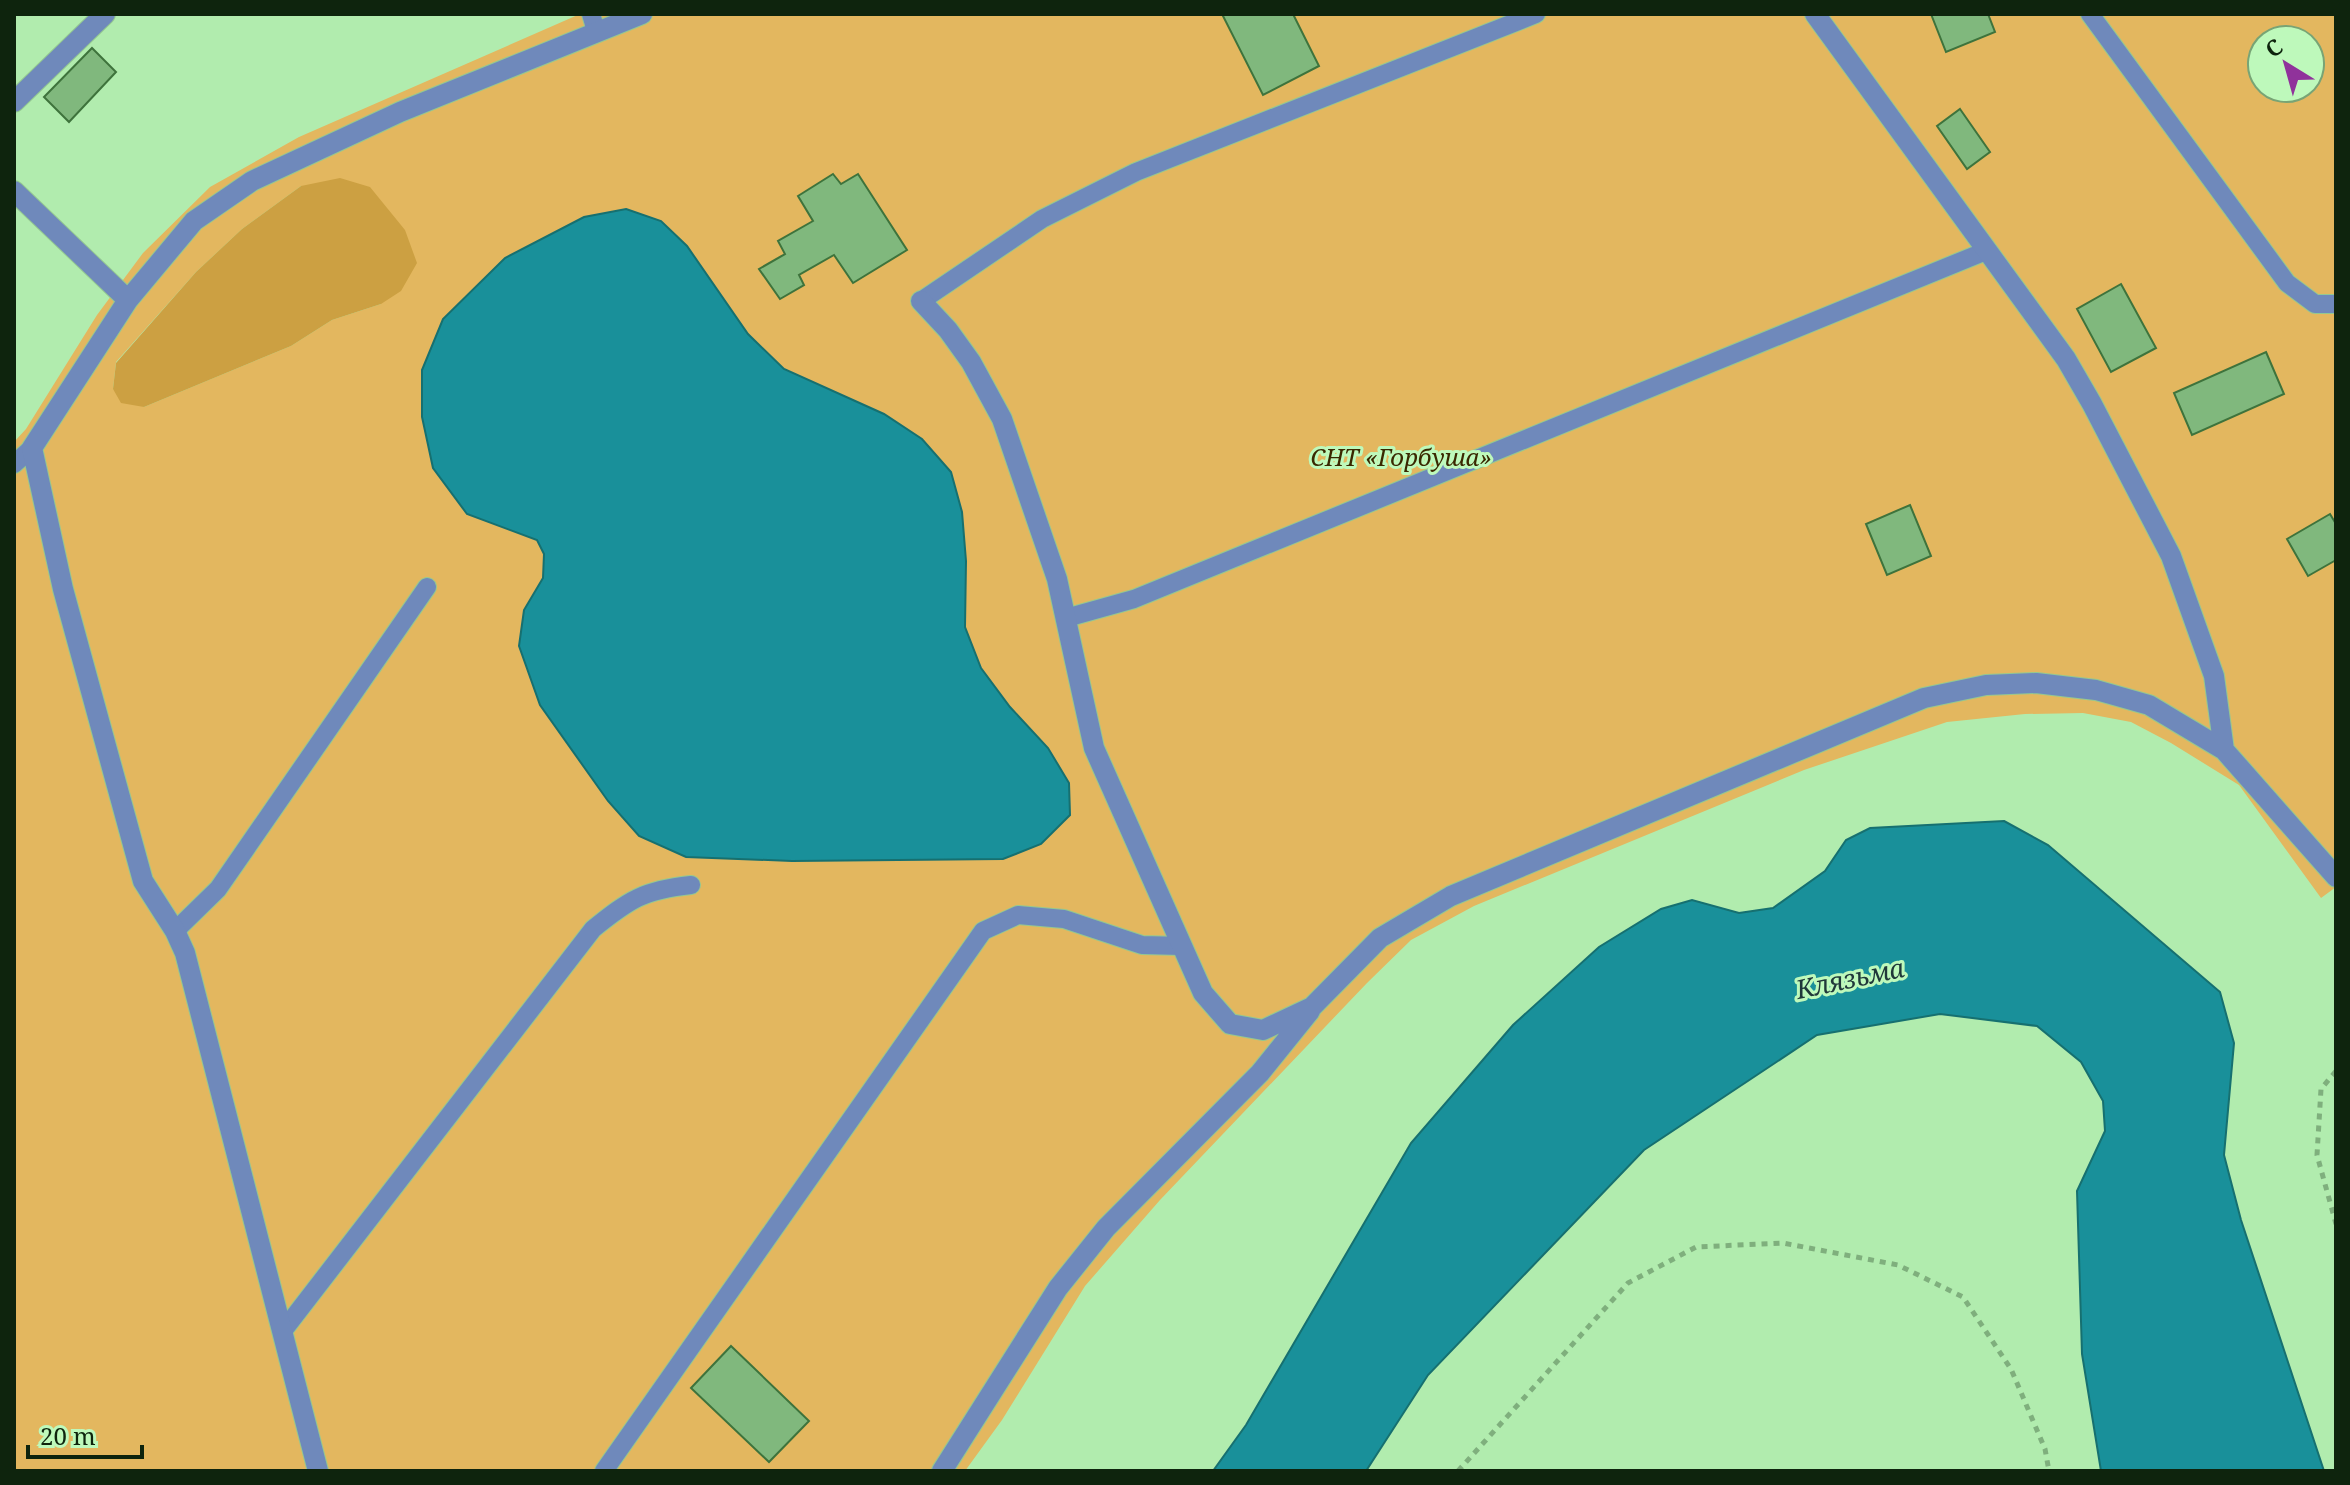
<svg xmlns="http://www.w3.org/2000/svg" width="2350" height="1485" font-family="'Noto Serif',serif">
<rect width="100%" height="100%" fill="#b1ecae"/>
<path fill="#e3b75f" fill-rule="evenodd" d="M580,14H2336V887L2321,898L2239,785L2171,743L2131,722L2083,713L2025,714L1947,722L1804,770L1474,906L1411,940L1367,983L1160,1200L1085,1286L1002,1420L965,1471H14V442L26,429L97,315L143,253L210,187L299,137ZM2262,40H2310V88H2262ZM301,186L381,304L332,320L291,346L144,407L113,389L116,362L196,272L242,229ZM716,287L748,334L784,369L884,414L922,439L966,561L965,627L981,668L1010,707L1048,748L1069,783L1070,815L1041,844L1003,859L792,861L686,857L639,836L608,801L540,705L519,646L524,610L543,578L544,554L537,540L467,514L433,468L422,417Z"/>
<path fill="#cca042" d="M340,178L370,187L405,230L417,263L401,291L381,304L332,320L291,346L144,407L121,403L113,389L116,363L196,272L242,229L301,186Z"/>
<path fill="#19909a" stroke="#167070" stroke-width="2" d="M626,209L661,221L687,246L748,334L784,369L884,414L922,439L951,472L962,512L966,561L965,627L981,668L1010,707L1048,748L1069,783L1070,815L1041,844L1003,859L792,861L686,857L639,836L608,801L540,705L519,646L524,610L543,578L544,554L537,540L467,514L433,468L422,417V370L443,319L505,258L584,217Z
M2004,821L2048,845L2220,992L2234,1043L2224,1155L2241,1220L2324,1471H2101L2082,1354L2077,1191L2105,1131L2103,1101L2081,1062L2037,1026L1940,1014L1817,1035L1644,1150L1428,1375L1366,1471H1213L1246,1425L1411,1143L1513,1025L1599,947L1661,909L1692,900L1739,913L1773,908L1825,871L1846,840L1870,828Z"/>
<path fill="#80b87d" stroke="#3e733c" stroke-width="2" d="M1222,14H1293L1319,66L1263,95Z
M1931,14H1988L1995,32L1946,52Z
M92,48L116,72L69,122L44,97Z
M1960,109L1990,152L1967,169L1937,126Z
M833,174L841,184L858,174L907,250L853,283L834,255L799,275L804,285L780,299L759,269L785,254L778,241L813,221L798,196Z
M2121,284L2156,348L2111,372L2077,309Z
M2266,352L2284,394L2192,435L2174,393Z
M1910,505L1931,556L1887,575L1866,524Z
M2330,514L2336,524V560L2308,576L2287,539Z
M731,1346L809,1421L769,1462L691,1388Z"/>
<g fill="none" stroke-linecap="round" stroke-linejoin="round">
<g stroke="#94c891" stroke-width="20">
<path id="service" d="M591,14L596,31
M2090,14L2287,283L2315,304H2336
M921,301L1042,219L1136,172L1536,14
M14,464L32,448
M1066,618L1134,599L1986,251
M175,931L218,889L427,587
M283,1331L593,929C629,900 643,890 691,885
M604,1471L983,931L1018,915L1064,919L1142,945L1182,946"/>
</g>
<g stroke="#94c891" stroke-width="22">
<path id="minor" d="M1815,14L2066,359L2092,404L2171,556L2214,676L2224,750
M14,102L105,14
M14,191L128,300
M921,301L948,330L971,362L1002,419L1057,579L1094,748L1203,993L1230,1024L1263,1030L1312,1007L1380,938L1451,896L1924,698L1986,685L2036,683L2096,690L2149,705L2224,750L2336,877
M318,1471L185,953L175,931L143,881L63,589L32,448L128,300L194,221L252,181L400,112L642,14
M942,1471L1058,1288L1106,1228L1260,1073L1310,1011"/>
</g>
<path stroke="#7faf7d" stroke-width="5" stroke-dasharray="6 6" stroke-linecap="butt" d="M2336,1071L2321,1089L2317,1155L2336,1224
M1458,1471L1628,1283L1696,1247L1783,1243L1898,1265L1963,1297L2011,1369L2045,1449L2049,1471"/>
<use href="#service" stroke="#6f89bb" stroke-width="18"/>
<use href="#minor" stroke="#6f89bb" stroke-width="20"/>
</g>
<g text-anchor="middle" stroke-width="6" stroke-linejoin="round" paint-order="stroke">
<g font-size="24" font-style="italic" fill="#3a2800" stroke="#bef9bb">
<text x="1401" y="466">СНТ «Горбуша»</text>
</g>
<g font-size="26" font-style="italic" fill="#20383a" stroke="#bef9bb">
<text transform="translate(1850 979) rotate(-12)" y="9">Клязьма</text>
</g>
</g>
<rect width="2350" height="1485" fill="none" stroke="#0e240d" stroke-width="32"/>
<g transform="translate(2286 64) rotate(323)"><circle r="38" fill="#bef9bb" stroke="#78a475" stroke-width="2"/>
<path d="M0-6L14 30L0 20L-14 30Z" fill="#90329b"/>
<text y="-12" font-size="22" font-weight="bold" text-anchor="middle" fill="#0e240d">С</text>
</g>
<path d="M28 1445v12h114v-12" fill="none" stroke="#0e240d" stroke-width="4"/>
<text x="40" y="1445" font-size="24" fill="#0e240d" stroke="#bef9bb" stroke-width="6" paint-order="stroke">20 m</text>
</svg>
